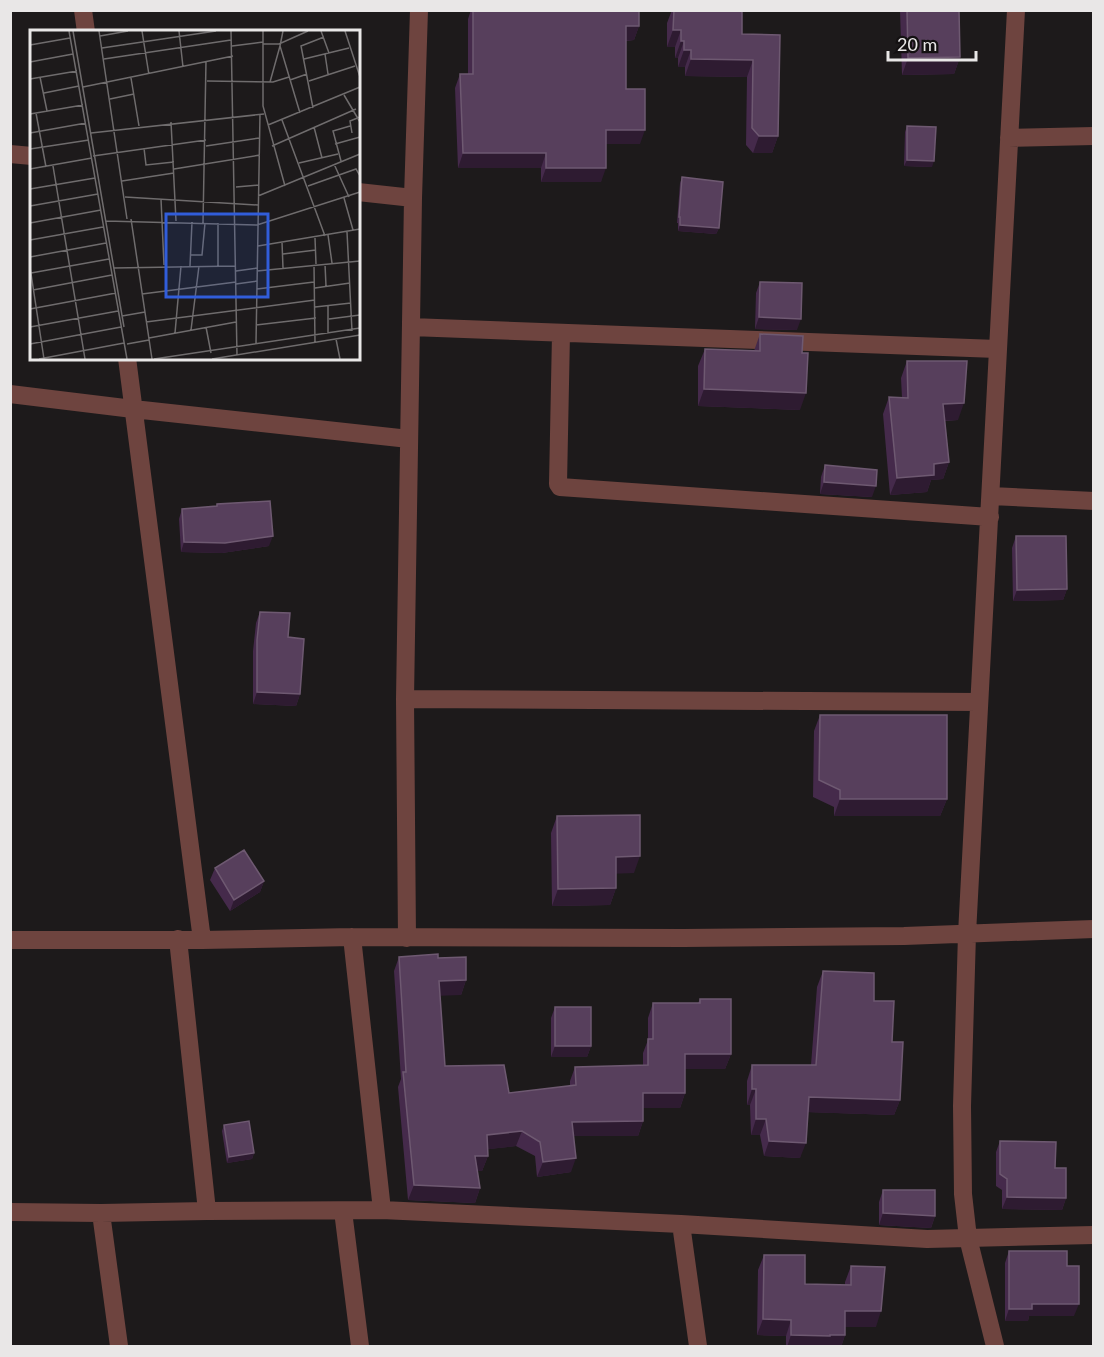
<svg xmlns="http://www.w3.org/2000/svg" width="1104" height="1357" font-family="Lato,sans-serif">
<rect width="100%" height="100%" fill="#1d1a1b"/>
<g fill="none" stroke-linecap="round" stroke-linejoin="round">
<path stroke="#6e443f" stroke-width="18" d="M83,10L86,32
M1009,138L1094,136
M10,154L32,156
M358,192L413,198
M411,327L997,349
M561,334L558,484L560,487L990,517
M127,358L202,940
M10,394L133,409L409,439
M991,496L1094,501
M405,699L979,702
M352,937L382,1210
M407,938L405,699L413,198L419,10
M178,939L207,1211
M10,940H202L352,937L683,938L904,936L1094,929
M343,1211L360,1346
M10,1212L101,1213L207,1211L382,1210L681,1224L927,1239L1094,1235
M101,1213L119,1346
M681,1224L698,1346
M995,1346L968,1238L963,1194L962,1106L967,934L1016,10"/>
</g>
<path fill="#452a4b" d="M471,10H639V26L634,40L626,41V89L640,144H606L601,182H541V168H458L455,88L460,74H468V19Z
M672,10H742V34L780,35L778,136L772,153H753L746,145L747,77L685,76V67H678V58H675V47H667V23Z
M900,10H959L960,57L954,74L902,75Z
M907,126L932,167L904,166L905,132Z
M682,177L719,228L716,234L678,231V223H677L680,183Z
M760,282L797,330L755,329L756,293Z
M760,334L800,410L698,406V366L705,349L754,351Z
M907,361L958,420L945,421L949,462L943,479L931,480L927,492L890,495L883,414L889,397L902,398L901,378Z
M825,465L872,497L820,494L821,477Z
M217,504L269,546L222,553L181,552L179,519L182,509L216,506Z
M1016,536L1067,589L1063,600L1013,601L1012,548Z
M260,612L300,694L296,706L253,704V651L256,623Z
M820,715L947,799L940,816H834V807L813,797L814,731Z
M557,816L634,873H616V888L610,905L552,906L551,833Z
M215,868L264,881L260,892L230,911L210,880Z
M399,957L438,958L466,980L461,995H440L445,1066L509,1093L570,1086V1081L575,1067L643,1066V1053L648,1040V1018L653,1003H698L700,999L731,1054L725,1069H685V1093L680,1108H643V1121L638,1136H573L571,1172L537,1177L535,1156L516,1146L488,1149V1156L482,1171H477L480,1188L475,1203L408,1200L398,1087L401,1079L394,971Z
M823,971L874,1001L892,1042L900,1100L894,1115L808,1112L800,1158L764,1156L760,1135H751L750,1105H747V1081L752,1065H811L817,987Z
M555,1007L591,1046L587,1057H551V1018Z
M1094,1053V1089H1092Z
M224,1125L254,1153L252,1159L227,1163L222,1131Z
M1000,1141L1055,1168L1066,1198L1062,1210L1002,1209V1190L996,1186V1152Z
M883,1190L935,1216L931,1228L879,1225V1202Z
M1009,1251L1067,1266L1074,1316H1029L1028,1321H1005V1263Z
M764,1255L805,1284L845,1285V1282L851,1266L876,1327H845V1335L841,1347H786V1336L757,1335L758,1270Z"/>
<path fill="#2e1b31" d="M626,26H639L634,40L621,41Z
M673,30H681L675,47H667Z
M681,41H684L678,58H675Z
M684,50H691L685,67H678Z
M960,57L954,74L902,75L908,58Z
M691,59L753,60L747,77L685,76Z
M606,130H645L640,144H600Z
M759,136H778L772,153H753Z
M463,153H546L541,168H458Z
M907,160L934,161L932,167L904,166Z
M546,168H606L601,182H541Z
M680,225L719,228L716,234L678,231Z
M759,317L801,319L797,330L755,329Z
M704,389L806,393L800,410L698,406Z
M964,403L958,420L937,421L943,404Z
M949,462L943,479L931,480L927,492L890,495L897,478L934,464Z
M824,482L876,486L872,497L820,494Z
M273,536L269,546L222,553L181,552L184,542Z
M1067,589L1063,600L1013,601L1017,590Z
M257,692L300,694L296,706L253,704Z
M840,799H947L940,816H834Z
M640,856L634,873L609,874L616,857Z
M264,881L260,892L230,911L234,900Z
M616,888L610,905L552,906L558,889Z
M466,980L461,995L434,996L439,981Z
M555,1046H591L587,1057H551Z
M685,1054H731L725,1069H680Z
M752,1089H756L750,1105H747Z
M643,1093H685L680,1108H637Z
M809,1097L900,1100L894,1115L803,1112Z
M756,1119H766L760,1135H751Z
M643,1121L638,1136H566L572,1122Z
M522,1131L516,1146L482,1150L487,1135Z
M769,1141L806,1143L800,1158L764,1156Z
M254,1153L252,1159L227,1163L229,1157Z
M475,1156H488L482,1171H469Z
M576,1158L571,1172L537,1177L543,1162Z
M414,1185L480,1188L475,1203L408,1200Z
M1007,1197L1066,1198L1062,1210L1002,1209Z
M883,1213L935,1216L931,1228L879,1225Z
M1032,1304H1079L1074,1316H1029L1028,1321H1005L1009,1309Z
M845,1311H881L876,1327H839Z
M763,1319L791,1320L786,1336L757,1335Z
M791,1335H845L841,1347H787Z"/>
<path fill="#573f5c" stroke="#6e5971" stroke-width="1.5" d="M473,10H639V26H626V89H645V130H606V168H546V153H463L460,74H473Z
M674,10H742V34L780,35L778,136H759L752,128L753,60L691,59V50H684V41H681V30H673Z
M907,10H959L960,57L908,58Z
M907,126L936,127L934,161L907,160Z
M682,177L723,182L719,228L680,225V217H679Z
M760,282L802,283L801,319L759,317Z
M760,334L803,336L802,353H808L806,393L704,389L705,349L760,351Z
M907,361H967L964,403L943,404L949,462L934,464V475L897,478L889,397L908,398Z
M825,465L877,470L876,486L824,482Z
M270,501L273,536L225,543L184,542L182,509L217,506V504Z
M1016,536H1066L1067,589L1017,590Z
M260,612L290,613L288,637L304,639L300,694L257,692V640Z
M820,715H947V799H840V790L819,780Z
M640,815V856L616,857V888L558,889L557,816Z
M244,850L264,881L234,900L215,868Z
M438,954V958L466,957V980L439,981L445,1066L504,1065L509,1093L576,1085L575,1067L648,1065V1039H653V1003H700V999H731V1054H685V1093H643V1121L572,1122L576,1158L543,1162L540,1142L522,1131L487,1135L488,1156H475L480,1188L414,1185L403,1072H406L399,957Z
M823,971L874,973V1001H894L892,1042H903L900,1100L809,1097L806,1143L769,1141L766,1119H756V1089H752V1065H816Z
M555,1007H591V1046H555Z
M249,1121L254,1153L229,1157L224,1125Z
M1000,1141L1056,1142L1055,1168H1066V1198L1007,1197V1179L1000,1174Z
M883,1190H935V1216L883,1213Z
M1009,1251H1067V1266H1079V1304H1032V1309H1009Z
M764,1255H805V1284L851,1285V1266L885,1267L881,1311H845V1335H830V1336L791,1335V1320L763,1319Z"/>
<g transform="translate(30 30)">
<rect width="330" height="330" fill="#1d1a1b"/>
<path fill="none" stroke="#6f6c6d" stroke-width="1.5" d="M39,1L97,329M43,1L94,297M69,1L97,189M112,1L119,45M149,1L153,37M201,1L207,325M233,1V76L255,156M253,1L250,16L270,83M291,1L299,23M315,1L330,47M70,6L98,1M233,14H249L278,1M0,15L40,8M202,16L233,12M72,18L186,1M295,24L298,44M74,29L201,10M274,29L319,18M0,32L43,24M10,47L17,81M101,48L109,96M0,49L47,41M260,50L277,44M177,51L243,52L259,47M279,51L325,36M240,52L250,16M53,57L203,26M14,63L49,56M314,65L330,92M80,69L104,64M283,78L271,16L294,7M6,83L16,137M0,84L53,75M252,90L295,206M141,92L146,191M238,95L330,57M284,97L292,128M0,103L56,93M61,103L234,84M322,103L320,91L330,87M305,114L330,107M176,116L229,108M242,116L326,79M114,118L116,135L144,132M0,119L59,110M63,126L176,110M311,131L303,101L320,96M269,133L308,124M304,134L319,167M23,136L55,329M0,139L62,128M144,139L230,125M92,151L144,143M278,156L326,139L330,146M206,157L229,155M0,159L65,148M228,166L330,124M95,167L228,175M314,168L323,200M131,169L134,235M0,176L68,164M101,189L122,329M76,191L227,195L330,162M0,193L71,180M173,193L176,31M317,202L322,301M298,205L302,233M285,208L286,234M0,210L73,197M252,212L253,238M228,216L330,199M253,224L286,220M161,225H172L175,193M0,227L76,213M295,234L296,256M284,235L285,313M160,236L162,192M0,237L14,329M188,237V193M84,238L206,236M206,241L227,238M227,241L330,231M1,243L79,229M206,254L227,251M285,258L320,253M227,259L284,252M3,260L82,245M112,264L206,252M298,276V303M285,277L321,273M0,279L86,263M92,286L115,282M299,289L330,285M116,292L285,270M226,295L286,288M0,297L88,281M176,297L181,323M161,300L169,236M145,303L151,236M119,308L206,292M306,309L310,329M226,313L230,84M0,314L91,297M97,314L119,310M9,329L94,313M124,329L330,298M182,329L330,305"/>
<path fill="#315dda" fill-opacity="0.15" stroke="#315dda" stroke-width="3" d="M136,184H238V267H136Z"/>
<rect width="330" height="330" fill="none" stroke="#e9e7e7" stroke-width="3"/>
</g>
<rect width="1104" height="1357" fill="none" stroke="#e9e7e7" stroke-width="24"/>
<path d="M888 51v9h88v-9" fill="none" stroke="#e9e7e7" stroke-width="3"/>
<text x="897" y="51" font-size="18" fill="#e9e7e7" stroke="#141112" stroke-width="4.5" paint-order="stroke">20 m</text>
</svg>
